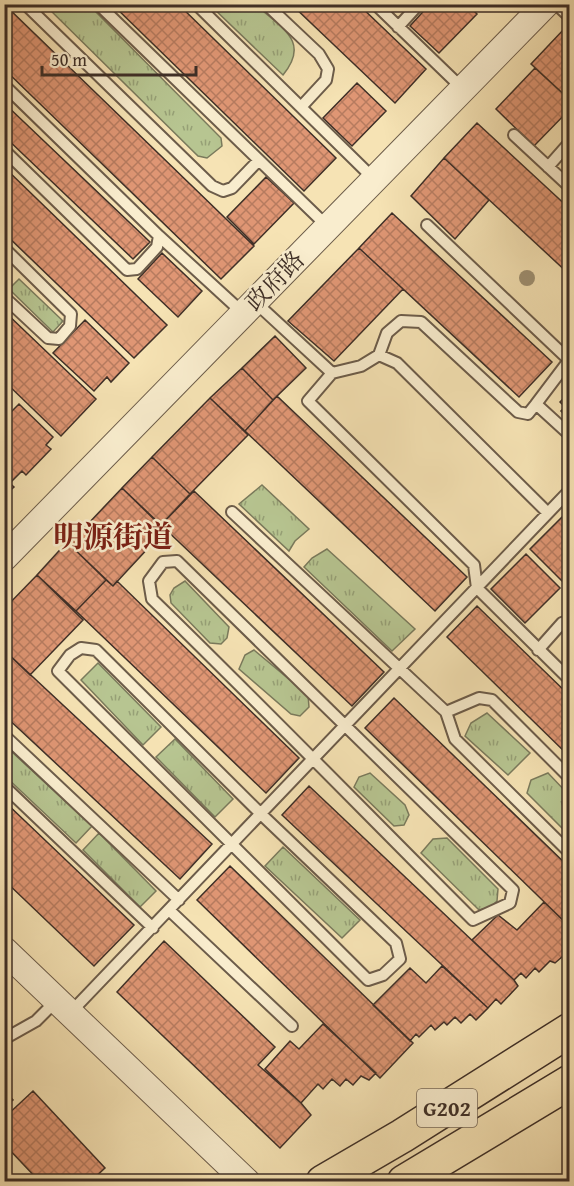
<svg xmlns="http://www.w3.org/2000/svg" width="574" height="1186" font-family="'Gentium Book Plus','Noto Serif SC',serif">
<defs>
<pattern id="grass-tufts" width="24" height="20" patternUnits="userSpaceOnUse" patternTransform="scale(1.5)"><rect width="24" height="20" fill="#b7c591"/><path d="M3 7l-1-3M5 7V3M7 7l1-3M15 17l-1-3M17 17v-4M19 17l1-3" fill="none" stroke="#96a076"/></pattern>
<pattern id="building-cross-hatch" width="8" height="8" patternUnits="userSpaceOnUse" patternTransform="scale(1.5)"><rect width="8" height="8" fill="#df9674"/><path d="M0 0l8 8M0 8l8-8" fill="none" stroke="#b67b5f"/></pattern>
</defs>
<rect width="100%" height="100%" fill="#f6e3b4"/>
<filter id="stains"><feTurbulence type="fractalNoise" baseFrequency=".00333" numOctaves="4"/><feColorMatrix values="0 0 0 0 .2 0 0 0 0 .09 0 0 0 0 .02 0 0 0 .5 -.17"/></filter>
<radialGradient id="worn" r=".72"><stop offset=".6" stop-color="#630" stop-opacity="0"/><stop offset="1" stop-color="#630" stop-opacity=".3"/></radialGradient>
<path fill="url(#grass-tufts)" stroke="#7a7a5c" stroke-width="1.5" d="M45,5H89L221,138L222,146L207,158L198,156Z
M210,5H256C281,28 311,41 283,75Z
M19,279L63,321L53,332L9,289Z
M262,485L309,529L295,541L289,551L239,504Z
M327,549L415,629L392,651L304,567L312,558Z
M185,581L229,627L227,638L221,644L210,643L171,603L170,595L174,588Z
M254,650L308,695L309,707L300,716L291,714L239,669L245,655Z
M98,663L161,727L143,745L81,680Z
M487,713L530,753L508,775L465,736L471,723Z
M175,739L233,799L215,817L156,757Z
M12,752L92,826L76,843L5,776V760Z
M370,773L405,805L409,815L404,825L394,826L354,787L359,777Z
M548,773L569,795V832L567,833L527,793L531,780Z
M99,833L156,891L140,907L83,850Z
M447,838L498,889L497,901L491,907L479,910L421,853L433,839Z
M283,847L360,920L342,938L265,866Z"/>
<path fill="url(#building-cross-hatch)" stroke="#3e2f27" stroke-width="1.5" d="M4,4L254,246L221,279L4,69Z
M112,4H178L336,158L304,191Z
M291,4H358L426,69L395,103Z
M430,4H467L477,14L439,53L410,26Z
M564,29L570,35V100L531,64Z
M535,68L570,100V109L534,146L496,109Z
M357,83L386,111L352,146L323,118Z
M4,103L150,242L133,259L4,136Z
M477,123L570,209V275L444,158Z
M444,158L489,200L455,239L411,196Z
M4,167L167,325L134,358L4,233Z
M266,177L294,203L254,244L227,217Z
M392,213L552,362L519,397L359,248Z
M359,248L403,289L334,361L288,321Z
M162,253L202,291L178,317L138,279Z
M4,311L96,399L61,436L4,381Z
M85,320L129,363L111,382L107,377L94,391L53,353Z
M275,336L306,368L273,400L242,368Z
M242,368L273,400L245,431L210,398Z
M570,392V420L561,411L565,407L560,402Z
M277,396L467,577L435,611L245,431Z
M210,398L248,435L190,494L152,457Z
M19,404L53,437L46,445L51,449L26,475L22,471L12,481L4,474V419Z
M152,457L190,494L161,525L122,488Z
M4,478L14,487L4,496Z
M122,488L165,530L113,586L69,544Z
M194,491L384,672L352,706L161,525Z
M563,516L570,523V589L530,549Z
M67,542L106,580L76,611L37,575Z
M526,554L560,588L525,623L491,589Z
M37,575L83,620L30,675L4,650V609Z
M106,580L113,586L117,581L299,758L266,793L76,611Z
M477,606L570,696V757L447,637Z
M4,650L212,844L180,879L4,715Z
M394,698L570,868V927L365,728Z
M309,786L514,980L518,986L501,1004L496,999L488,1008L282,815Z
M4,801L134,925L94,966L4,880Z
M230,866L413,1043L380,1078L197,900Z
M544,902L570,927V950L555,963L550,961L539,972L535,968L526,978L521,973L514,980L472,940L498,915L517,930Z
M164,941L275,1047L258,1065L301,1103L311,1115L280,1148L117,992Z
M442,966L488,1008L476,1020L470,1014L461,1023L455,1017L447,1025L444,1022L435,1030L431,1025L419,1037L416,1034L410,1041L373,1005L410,968L426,983Z
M323,1024L376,1073L369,1080L361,1076L353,1085L346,1079L340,1086L332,1079L323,1089L318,1084L301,1103L265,1069L290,1041L299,1049Z
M4,1091L13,1100L4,1107Z
M33,1091L105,1168L90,1182H40L4,1144V1118Z"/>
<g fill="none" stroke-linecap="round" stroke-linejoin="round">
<g stroke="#6c5c4a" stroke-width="14">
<path id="service" d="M25,4L212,186L223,191L232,188L258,161
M98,4L328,227
M196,4L374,179
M266,4L319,54L328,69L326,80L301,107
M375,4L463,89
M556,4L570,17
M398,27L419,4
M4,85L159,236L157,247L137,269L127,270L4,150
M514,135L570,187
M548,167L570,142
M427,225L569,360
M159,236L243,313
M4,248L71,314L70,326L59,339L48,338L4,297
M255,302L332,373L308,401L474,565L477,588L570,680
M379,355L387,333L401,321L421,322L518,412L528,414L536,404
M570,359L536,404L570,435
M332,373L361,366L379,355L397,363L548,513
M232,512L446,712L455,739L567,850L570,849
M177,561L513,890L510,903L473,920C366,813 261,705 152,599L149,581L163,562Z
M81,648L96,650L262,815L396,943L400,959L383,975L368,980L58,671L70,655Z
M538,650L562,623L570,620
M446,712L479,698L492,700L570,778
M4,739L7,738L179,900
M4,786L153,928
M169,910L292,1026
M70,1013L570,490
M4,1039L36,1021L57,1000"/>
</g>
<g stroke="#6c5c4a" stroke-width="28">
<path id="tertiary" d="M4,558L546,4
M4,950L247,1182"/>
</g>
<g stroke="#3e2f27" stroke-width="36">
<path id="trunk" d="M323,1182L402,1136L570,1030
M404,1182L570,1082"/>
</g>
<use href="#service" stroke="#f9edce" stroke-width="10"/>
<use href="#tertiary" stroke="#f9edce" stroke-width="26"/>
<use href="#trunk" stroke="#f6e3b4" stroke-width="33"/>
</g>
<circle fill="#9e9072" cx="527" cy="278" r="8"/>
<g text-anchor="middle" stroke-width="5" stroke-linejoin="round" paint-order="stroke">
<rect fill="#f9edce" stroke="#766859" stroke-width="1.5" x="417" y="1089" width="60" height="38" rx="4.5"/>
<g font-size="22" font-weight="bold" fill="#3e2f27">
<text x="447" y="1116">G202</text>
</g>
<g font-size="24" fill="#3e2f27" stroke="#f9edce">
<text transform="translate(275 281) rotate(-46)" y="8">政府路</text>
</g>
<g font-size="30" font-weight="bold" fill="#7a1f14" stroke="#f9edce">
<text x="113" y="547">明源街道</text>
</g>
</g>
<rect width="574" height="1186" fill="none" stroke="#f6e3b4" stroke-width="24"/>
<rect x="6" y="6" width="562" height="1174" fill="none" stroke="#3e2f27" stroke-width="3"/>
<rect x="12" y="12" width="550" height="1162" fill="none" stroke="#3e2f27" stroke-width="1.5"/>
<path d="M42 66v9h154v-9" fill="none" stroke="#3e2f27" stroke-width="3"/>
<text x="51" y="66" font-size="18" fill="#3e2f27" stroke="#f9edce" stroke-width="4.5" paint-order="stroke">50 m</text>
<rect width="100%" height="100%" filter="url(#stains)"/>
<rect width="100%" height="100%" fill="url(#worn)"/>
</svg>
